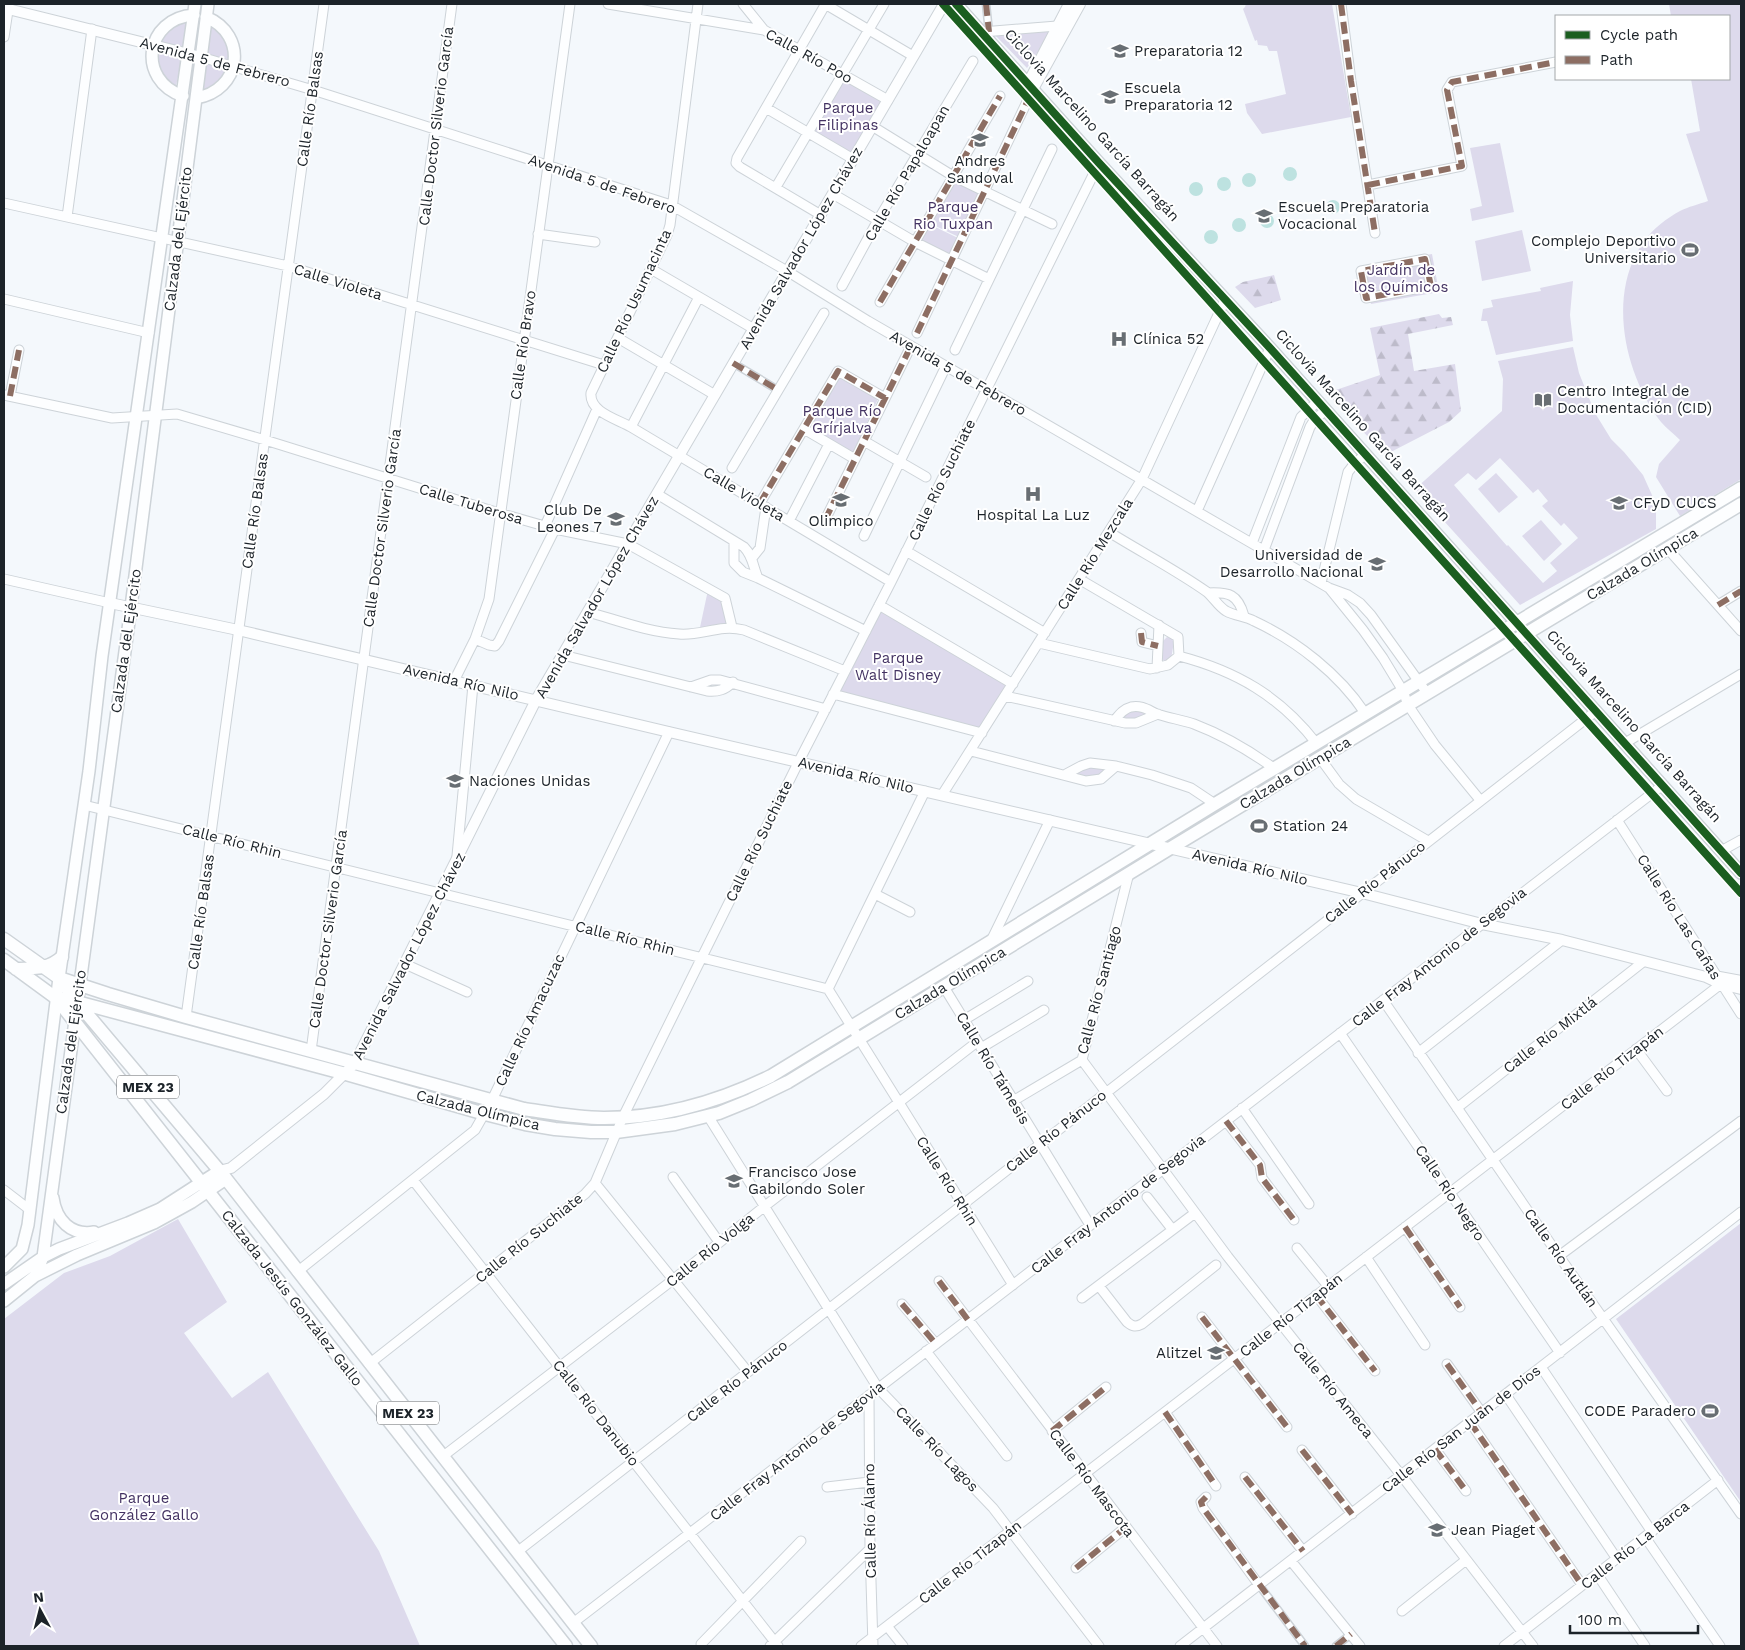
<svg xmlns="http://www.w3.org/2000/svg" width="1745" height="1650" font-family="'Work Sans',sans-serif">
<defs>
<pattern id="forest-firs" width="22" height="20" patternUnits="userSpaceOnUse" patternTransform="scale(1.25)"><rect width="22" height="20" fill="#dddaec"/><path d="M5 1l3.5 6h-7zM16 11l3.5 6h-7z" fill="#bdbbca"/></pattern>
</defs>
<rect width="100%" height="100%" fill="#f4f8fc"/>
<path fill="url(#forest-firs)" d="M1274,275L1281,300L1255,308L1235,287L1243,282Z
M1439,314L1442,318L1451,317L1453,325L1408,334L1414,371L1455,364L1461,411L1449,422L1385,455L1327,393L1380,375L1370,328Z"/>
<path fill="#dddaec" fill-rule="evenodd" d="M1246,4H1332L1351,117L1262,134L1247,113L1245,104L1286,94L1277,51H1269L1267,46L1258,45L1257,40L1255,41L1243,9L1245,7Z
M1669,4H1741V479L1680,516L1656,477L1659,464L1680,440C1674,434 1666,428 1661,422C1624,374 1606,292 1645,240C1653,229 1667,218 1680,211C1688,207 1699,204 1708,201L1686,134L1700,131L1691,79H1729V16H1671Z
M188,18L183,50L156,44L160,35Z
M206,24C212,26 221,30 225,35C228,41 230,55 228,61L203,54Z
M1053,29L1027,68L995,35Z
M155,51L182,57L175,91L163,84Z
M203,63L230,71L229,75L198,95Z
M843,74L888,100L853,159L808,132Z
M1500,143L1514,212L1472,221L1470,209L1482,206L1470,148Z
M954,180L983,193L961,238L929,223Z
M929,224L958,238L949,258L918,241Z
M1522,230L1531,271L1482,281L1475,241Z
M1432,254L1439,292L1371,304L1364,266Z
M1573,281L1570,315L1573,341L1496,355L1487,321H1481L1483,309L1493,307L1491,300L1541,291L1540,288Z
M1573,347L1579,373L1595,413L1611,439L1624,452L1643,475L1656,504V529L1520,605L1415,489L1502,411L1503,379L1498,361ZM1500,458L1533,493L1538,489L1548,501L1542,506L1561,526L1564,523L1578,538L1550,563L1557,571L1543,583L1508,545L1507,546L1454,485L1468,473L1476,480Z
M839,377L878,399L852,455L808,429Z
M1496,473L1518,497L1499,513L1478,489Z
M1541,520L1562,544L1544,561L1522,536Z
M708,590L725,599L731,626L699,632Z
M879,605L1013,684L982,733L833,694Z
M1167,637L1171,638L1174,642L1171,659L1166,662L1160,658L1163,641Z
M1130,711L1146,712L1149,715L1145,719H1123L1122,717Z
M1086,767L1101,768L1104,771L1096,780L1076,775L1077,773Z
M178,1219L227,1302L184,1333L232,1398L268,1372L379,1551L420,1646H4V1319L64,1273L110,1256Z
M1741,1223V1502L1616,1319Z"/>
<path fill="#bde2e0" d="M1283 174a7 7 0 1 1 14 0a7 7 0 1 1-14 0Z
M1242 180a7 7 0 1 1 14 0a7 7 0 1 1-14 0Z
M1217 184a7 7 0 1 1 14 0a7 7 0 1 1-14 0Z
M1189 189a7 7 0 1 1 14 0a7 7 0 1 1-14 0Z
M1326 207a7 7 0 1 1 14 0a7 7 0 1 1-14 0Z
M1260 221a7 7 0 1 1 14 0a7 7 0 1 1-14 0Z
M1232 225a7 7 0 1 1 14 0a7 7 0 1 1-14 0Z
M1204 237a7 7 0 1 1 14 0a7 7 0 1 1-14 0Z"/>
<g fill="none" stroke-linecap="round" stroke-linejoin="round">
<g stroke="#cdd3d8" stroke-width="9">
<path id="pedestrian" d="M986,4L989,32
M733,363L778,390
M1259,1585L1305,1646
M1336,1646L1351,1634"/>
</g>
<g stroke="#cdd3d8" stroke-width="11">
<path id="minor" d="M608,4L764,30L888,100
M698,4L670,225L667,235L591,393C589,412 617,419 631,427L891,582
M743,4L764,30
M825,4L913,56
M1341,4L1351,81L1375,233
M982,32L1057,26L1063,29
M4,37L9,4
M201,57L313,90L671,205L787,271L868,321L1329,588L1348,595L1360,603L1371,615L1427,693
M766,108L853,159
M872,126L953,176L1052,224
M1368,185L1462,166L1447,90L1452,82L1556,62
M776,187L884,4
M833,194L915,242L989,279
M4,203L288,266L604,365
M821,215L740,167L736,163L737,158L825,5
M67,217L92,29
M538,234L595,242
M1425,259L1431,286L1366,298L1361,271Z
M651,269L754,329
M842,286L878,220L973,61
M4,299L149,333
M880,302L1000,96
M917,333L1033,89
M618,338L715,395
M955,350L1052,149
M4,395L112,418L177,414L265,440L499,513L555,529L628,544L725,598L732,627
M10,396L19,350
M631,427L699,297
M804,429L855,459
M864,441L926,477
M732,468L824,313
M657,494L744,547C753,556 753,567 758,578L866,631
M760,503L838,371L885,398
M1197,511L1270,348
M825,520L911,346
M789,521L829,444
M545,526L597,409
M1109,532C1141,552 1176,570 1207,592C1214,598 1218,606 1226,611C1235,616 1245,616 1254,621C1297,641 1339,674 1365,713
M864,536L946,366
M734,541V563L743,572L758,578
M1252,543L1301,417L1317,402
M1667,548L1741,631
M1264,550L1310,427L1315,419L1325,411
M906,551L1045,633
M752,558L760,548L766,507
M4,579L110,603
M1321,583L1348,472L1355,463L1365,455
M1329,588L1363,630L1383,658L1403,691L1408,705L1435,745L1480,800
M1208,593C1229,592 1238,594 1244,616
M879,605L1013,684
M1718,605L1741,591
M588,612C617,620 648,632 679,634C702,636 719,624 744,630L845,671
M1141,633L1142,642L1158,646
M475,639L489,645L495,646L499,641L555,529
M1039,643L1150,669L1168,665L1179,656L1178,637L1079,579
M563,655L707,691C718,692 725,690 733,682
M1179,656C1236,671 1280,696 1317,744
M1157,668L1159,625
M454,681L475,639L489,599L570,4
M691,687L711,680H720L826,709
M833,694L982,733
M1005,696L1125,723H1136L1158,714
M1114,721C1119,715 1123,709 1131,707C1142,705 1148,710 1157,714C1169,718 1182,720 1194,724C1223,735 1250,751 1275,769
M1625,743L1741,674
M971,751L1086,781L1101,779L1116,766
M1320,758L1339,784L1356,799L1428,841
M1066,774L1081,766L1090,763L1116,766L1152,775L1191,788L1215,804
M942,795L1142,479L1225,300
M84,805L828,989L1013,1285
M1617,820L1741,1014
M1721,851L1741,840
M457,856L473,685
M875,894L910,912
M991,941L1050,820
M405,964L467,992
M944,987L1090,1225
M828,989L925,791
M1383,1000L1559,1256L1741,1514
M186,1017L324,4
M964,1020L1028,981
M1340,1033L1560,1353
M981,1048L1044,1010
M1636,1049L1667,1091
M311,1051L452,4
M1418,1053L1562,940
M1082,1060L1228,1257L1401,1475L1533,1646
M1013,1101L1082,1060L1129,873
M1242,1108L1309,1204
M1457,1108L1643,962
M708,1116L878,1388L993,1508L1099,1646
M1226,1121L1260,1165L1262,1178L1294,1220
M673,1177L719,1242
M413,1180L778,1646
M595,1183L748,1372
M4,1190L30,1210
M1147,1197L1172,1229
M1405,1227L1460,1307
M1297,1248L1328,1286
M1559,1256L1741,1121
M1366,1257L1425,1345
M297,1272L475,1130L492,1100L669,732
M939,1281L1217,1646
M1099,1286L1127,1322C1133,1327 1136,1327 1142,1324L1216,1265
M1316,1295L1375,1371
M1082,1298L1195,1213
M902,1304L936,1344
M1202,1317L1287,1427
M926,1351L1007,1456
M369,1364L585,1194L595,1183L623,1117L702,957L799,761L891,582L1099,163
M1447,1364L1482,1413
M1541,1367L1652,1532
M869,1395L870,1549L873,1646
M1506,1395L1617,1559
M1165,1412L1216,1486
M1470,1422L1582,1585
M1052,1431L1106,1387
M1435,1449L1466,1491
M1302,1450L1352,1514
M442,1457L674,1279L765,1206L977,1042
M1245,1477L1303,1551
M827,1487L869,1482
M1206,1497L1201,1502L1203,1508L1259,1585
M1645,1537L1720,1646
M517,1552L1596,711
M1291,1561L1360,1646
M1076,1568L1126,1527
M1597,1574L1645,1646
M1402,1611L1466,1560
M573,1623L1663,785
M887,1626L903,1646
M701,1644L801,1541
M770,1646L870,1549
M861,1646L1721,984
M1180,1646L1741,1212
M1504,1646L1718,1480"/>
</g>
<g stroke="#cdd3d8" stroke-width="12">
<path id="tertiary" d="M4,8L201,57
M1028,83L1069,4
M1033,89L1080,4
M110,603L238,630L669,732L1362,893L1482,924L1562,940L1706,977L1721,984L1741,989
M1714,976L1741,981
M219,1171L231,1168L324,1094L355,1063L536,700L944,4"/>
</g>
<g stroke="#cdd3d8" stroke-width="14">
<path id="secondary" d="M956,4L1099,163L1270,348L1741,873
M183,96C136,80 145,18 194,15
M196,98C241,91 249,35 206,17
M53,1198C56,1220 71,1236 94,1232
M4,1267L22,1249L28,1225L59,978L89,771L102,656L195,4
M35,1276L43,1257L131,607L208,4
M4,1284L43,1257L59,1249L128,1223L160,1209L219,1171
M4,1301L35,1276L77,1255L154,1223L192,1202L226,1179"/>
</g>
<g stroke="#cdd3d8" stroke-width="15">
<path id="primary" d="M4,939L59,978L77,1002L223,1175L591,1646
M4,960L56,998L566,1646
M16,969C33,968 48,970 62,957
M59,978L108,994L186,1017L524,1109C551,1113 577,1118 604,1118C663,1118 718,1102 771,1076L1215,804L1741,488
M56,998L77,1002L346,1074L485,1114L525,1124L555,1129L591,1132H616L675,1124L719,1113L751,1100L788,1082L1169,849L1741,504"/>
</g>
<use href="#pedestrian" stroke="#fdfeff" stroke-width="6"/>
<use href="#minor" stroke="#fdfeff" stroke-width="9"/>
<use href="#tertiary" stroke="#fdfeff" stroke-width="10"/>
<use href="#secondary" stroke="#fdfeff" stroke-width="11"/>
<use href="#primary" stroke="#fdfeff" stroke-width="12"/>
<path stroke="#8d6e63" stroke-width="6" stroke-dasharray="12 6" stroke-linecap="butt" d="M986,4L989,32
M1341,4L1351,81L1375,233
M1368,185L1462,166L1447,90L1452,82L1556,62
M1425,259L1431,286L1366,298L1361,271Z
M880,302L1000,96
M917,333L1030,96
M733,363L778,390
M10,396L19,350
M760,503L838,371L885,398
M825,520L911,346
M1718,605L1741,591
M1141,633L1142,642L1158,646
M1226,1121L1260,1165L1262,1178L1294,1220
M1405,1227L1460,1307
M939,1281L968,1320
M1316,1295L1375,1371
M902,1304L936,1344
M1202,1317L1287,1427
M1447,1364L1482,1413
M1165,1412L1216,1486
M1470,1422L1582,1585
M1052,1431L1106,1387
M1435,1449L1466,1491
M1302,1450L1352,1514
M1245,1477L1303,1551
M1206,1497L1201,1502L1203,1508L1305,1646
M1076,1568L1126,1527
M1336,1646L1351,1634"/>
<g stroke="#fff" stroke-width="11">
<path id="cycleway" d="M943,4L1741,893
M956,4L1099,163L1270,348L1741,873"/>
</g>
<use href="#cycleway" stroke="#1b5e20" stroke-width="8"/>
</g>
<defs>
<g id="university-bare" transform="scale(1.35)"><path d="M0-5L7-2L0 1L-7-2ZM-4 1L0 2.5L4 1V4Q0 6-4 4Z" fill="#686e73" stroke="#fff" stroke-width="2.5" paint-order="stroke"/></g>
<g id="school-bare" transform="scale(1.35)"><path d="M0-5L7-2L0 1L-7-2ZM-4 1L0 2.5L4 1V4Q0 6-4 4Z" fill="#686e73" stroke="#fff" stroke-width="2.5" paint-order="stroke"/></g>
<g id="stadium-bare" transform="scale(1.35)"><path d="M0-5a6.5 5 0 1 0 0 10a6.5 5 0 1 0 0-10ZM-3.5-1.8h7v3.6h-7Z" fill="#686e73" stroke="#fff" stroke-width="2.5" paint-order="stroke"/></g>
<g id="hospital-bare" transform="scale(1.35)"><path d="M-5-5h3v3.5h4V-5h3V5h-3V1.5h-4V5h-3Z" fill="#686e73" stroke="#fff" stroke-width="2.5" paint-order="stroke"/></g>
<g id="library-bare" transform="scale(1.35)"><path d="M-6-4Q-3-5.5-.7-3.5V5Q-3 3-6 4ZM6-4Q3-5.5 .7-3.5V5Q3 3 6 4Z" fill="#686e73" stroke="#fff" stroke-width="2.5" paint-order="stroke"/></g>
</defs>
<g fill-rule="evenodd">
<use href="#university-bare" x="1120" y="51"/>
<use href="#university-bare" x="1110" y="97"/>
<use href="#school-bare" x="980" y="140"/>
<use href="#university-bare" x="1264" y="216"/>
<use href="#stadium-bare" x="1690" y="250"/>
<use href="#hospital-bare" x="1119" y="339"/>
<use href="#library-bare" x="1543" y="400"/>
<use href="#hospital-bare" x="1033" y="494"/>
<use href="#school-bare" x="841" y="500"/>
<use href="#university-bare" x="1619" y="503"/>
<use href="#school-bare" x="616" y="519"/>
<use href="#university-bare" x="1377" y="564"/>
<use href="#school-bare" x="455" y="781"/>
<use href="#stadium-bare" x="1259" y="826"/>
<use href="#school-bare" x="734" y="1181"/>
<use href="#school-bare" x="1216" y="1353"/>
<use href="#stadium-bare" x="1710" y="1411"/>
<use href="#school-bare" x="1437" y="1530"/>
</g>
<g text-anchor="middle" stroke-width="4" stroke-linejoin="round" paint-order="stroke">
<g fill="#fff" stroke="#606569" stroke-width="1">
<rect x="117" y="1075.5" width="62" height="23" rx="4"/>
<rect x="377" y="1401.5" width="62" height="23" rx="4"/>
</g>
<g font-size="14" font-weight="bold" fill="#1c2329">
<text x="148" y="1092">MEX 23</text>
<text x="408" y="1418">MEX 23</text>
</g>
<g font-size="15" fill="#1c2329" stroke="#fff" text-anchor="start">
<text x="1134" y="56">Preparatoria 12</text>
<text x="1124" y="93">Escuela<tspan x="1124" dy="17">Preparatoria 12</tspan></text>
<text x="980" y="166" text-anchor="middle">Andres<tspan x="980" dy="17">Sandoval</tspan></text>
<text x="1278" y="212">Escuela Preparatoria<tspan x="1278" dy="17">Vocacional</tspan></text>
<text x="1676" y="246" text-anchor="end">Complejo Deportivo<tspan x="1676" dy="17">Universitario</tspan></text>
<text x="1133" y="344">Clínica 52</text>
<text x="1557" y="396">Centro Integral de<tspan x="1557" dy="17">Documentación (CID)</tspan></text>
<text x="1633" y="508">CFyD CUCS</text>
<text x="602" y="515" text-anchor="end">Club De<tspan x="602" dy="17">Leones 7</tspan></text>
<text x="1033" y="520" text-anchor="middle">Hospital La Luz</text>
<text x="841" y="526" text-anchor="middle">Olimpico</text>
<text x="1363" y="560" text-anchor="end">Universidad de<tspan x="1363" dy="17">Desarrollo Nacional</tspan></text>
<text x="469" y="786">Naciones Unidas</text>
<text x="1273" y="831">Station 24</text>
<text x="748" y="1177">Francisco Jose<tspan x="748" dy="17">Gabilondo Soler</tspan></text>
<text x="1202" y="1358" text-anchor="end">Alitzel</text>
<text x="1696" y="1416" text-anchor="end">CODE Paradero</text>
<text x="1451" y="1535">Jean Piaget</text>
</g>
<g font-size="15" fill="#1c2329" stroke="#fff">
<text transform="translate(809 56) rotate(29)" y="5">Calle Río Poo</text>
<text transform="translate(215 62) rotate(15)" y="5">Avenida 5 de Febrero</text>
<text transform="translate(310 109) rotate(-82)" y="5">Calle Río Balsas</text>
<text transform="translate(1092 125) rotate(48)" y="5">Ciclovia Marcelino García Barragán</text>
<text transform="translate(436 126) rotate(-83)" y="5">Calle Doctor Silverio García</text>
<text transform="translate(907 173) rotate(-60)" y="5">Calle Río Papaloapan</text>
<text transform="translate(602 184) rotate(19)" y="5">Avenida 5 de Febrero</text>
<text transform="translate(178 239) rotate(-83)" y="5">Calzada del Ejército</text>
<text transform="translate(801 248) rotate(-60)" y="5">Avenida Salvador López Chávez</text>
<text transform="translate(338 282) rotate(17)" y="5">Calle Violeta</text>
<text transform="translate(634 301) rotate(-65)" y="5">Calle Río Usumacinta</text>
<text transform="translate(523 345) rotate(-82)" y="5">Calle Río Bravo</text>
<text transform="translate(958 373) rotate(30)" y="5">Avenida 5 de Febrero</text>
<text transform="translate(1363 425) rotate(48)" y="5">Ciclovia Marcelino García Barragán</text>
<text transform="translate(942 480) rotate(-64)" y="5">Calle Río Suchiate</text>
<text transform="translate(744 494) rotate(31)" y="5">Calle Violeta</text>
<text transform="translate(471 504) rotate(17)" y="5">Calle Tuberosa</text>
<text transform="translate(255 511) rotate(-82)" y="5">Calle Río Balsas</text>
<text transform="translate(382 528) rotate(-82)" y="5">Calle Doctor Silverio García</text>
<text transform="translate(1095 554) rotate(-58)" y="5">Calle Río Mezcala</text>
<text transform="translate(1642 564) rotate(-31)" y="5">Calzada Olímpica</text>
<text transform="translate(597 597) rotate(-60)" y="5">Avenida Salvador López Chávez</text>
<text transform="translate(126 641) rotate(-82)" y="5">Calzada del Ejército</text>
<text transform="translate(461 682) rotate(13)" y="5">Avenida Río Nilo</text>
<text transform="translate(1634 726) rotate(48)" y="5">Ciclovia Marcelino García Barragán</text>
<text transform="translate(1295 773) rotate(-31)" y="5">Calzada Olímpica</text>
<text transform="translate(856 775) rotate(13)" y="5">Avenida Río Nilo</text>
<text transform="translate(232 841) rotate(14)" y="5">Calle Río Rhin</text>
<text transform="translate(759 841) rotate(-64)" y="5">Calle Río Suchiate</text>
<text transform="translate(1250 867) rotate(13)" y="5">Avenida Río Nilo</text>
<text transform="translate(1375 882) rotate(-38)" y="5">Calle Río Pánuco</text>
<text transform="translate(201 912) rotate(-82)" y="5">Calle Río Balsas</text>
<text transform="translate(1679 917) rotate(58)" y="5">Calle Río Las Cañas</text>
<text transform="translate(328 929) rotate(-82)" y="5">Calle Doctor Silverio García</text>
<text transform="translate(625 938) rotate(14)" y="5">Calle Río Rhin</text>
<text transform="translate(409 956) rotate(-63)" y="5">Avenida Salvador López Chávez</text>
<text transform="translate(1439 957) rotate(-38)" y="5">Calle Fray Antonio de Segovia</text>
<text transform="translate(950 983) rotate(-31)" y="5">Calzada Olímpica</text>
<text transform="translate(1099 990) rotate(-75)" y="5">Calle Río Santiago</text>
<text transform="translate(530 1020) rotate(-65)" y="5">Calle Río Amacuzac</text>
<text transform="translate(1550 1035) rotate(-38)" y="5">Calle Río Mixtlá</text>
<text transform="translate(71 1042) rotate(-82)" y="5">Calzada del Ejército</text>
<text transform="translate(993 1068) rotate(59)" y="5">Calle Río Támesis</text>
<text transform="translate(1612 1068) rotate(-38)" y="5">Calle Río Tizapán</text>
<text transform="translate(478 1110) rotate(14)" y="5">Calzada Olímpica</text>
<text transform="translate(1056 1131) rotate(-38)" y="5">Calle Río Pánuco</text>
<text transform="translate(947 1181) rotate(58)" y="5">Calle Río Rhin</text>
<text transform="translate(1450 1193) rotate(56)" y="5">Calle Río Negro</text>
<text transform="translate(1118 1204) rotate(-38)" y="5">Calle Fray Antonio de Segovia</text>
<text transform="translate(529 1238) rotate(-39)" y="5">Calle Río Suchiate</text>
<text transform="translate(710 1250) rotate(-39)" y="5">Calle Río Volga</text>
<text transform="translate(1561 1258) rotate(55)" y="5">Calle Río Autlán</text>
<text transform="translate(292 1298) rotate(52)" y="5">Calzada Jesús González Gallo</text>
<text transform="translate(1291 1315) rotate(-38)" y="5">Calle Río Tizapán</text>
<text transform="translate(737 1381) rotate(-38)" y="5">Calle Río Pánuco</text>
<text transform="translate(1333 1390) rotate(51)" y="5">Calle Río Ameca</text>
<text transform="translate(596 1413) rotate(52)" y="5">Calle Río Danubio</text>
<text transform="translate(1461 1429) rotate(-38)" y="5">Calle Río San Juan de Dios</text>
<text transform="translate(937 1449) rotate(46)" y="5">Calle Río Lagos</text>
<text transform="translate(797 1451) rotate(-38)" y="5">Calle Fray Antonio de Segovia</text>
<text transform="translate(1092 1483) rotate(53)" y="5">Calle Río Mascota</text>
<text transform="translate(870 1521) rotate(-91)" y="5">Calle Río Álamo</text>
<text transform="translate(1635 1545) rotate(-38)" y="5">Calle Río La Barca</text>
<text transform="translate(970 1562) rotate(-38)" y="5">Calle Río Tizapán</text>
</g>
<g font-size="15" fill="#433262" stroke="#fff">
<text x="848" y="113">Parque<tspan x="848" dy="17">Filipinas</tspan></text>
<text x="953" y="212">Parque<tspan x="953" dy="17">Rio Tuxpan</tspan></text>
<text x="1401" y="275">Jardín de<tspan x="1401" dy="17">los Químicos</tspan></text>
<text x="842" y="416">Parque Río<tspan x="842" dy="17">Grírjalva</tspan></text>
<text x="898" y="663">Parque<tspan x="898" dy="17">Walt Disney</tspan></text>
<text x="144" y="1503">Parque<tspan x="144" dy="17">González Gallo</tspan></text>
</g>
</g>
<rect width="1745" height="1650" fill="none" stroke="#1c2329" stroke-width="10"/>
<rect x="1555" y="15" width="175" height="65" fill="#ffffff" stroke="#a4a7a9"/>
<rect x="1565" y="31" width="25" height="8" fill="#1b5e20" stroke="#a4a7a9"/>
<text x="1600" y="40" font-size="15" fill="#1c2329">Cycle path</text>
<rect x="1565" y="56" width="25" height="8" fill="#8d6e63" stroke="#a4a7a9"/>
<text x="1600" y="65" font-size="15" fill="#1c2329">Path</text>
<g transform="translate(40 1610) rotate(353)" stroke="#ffffff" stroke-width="4" paint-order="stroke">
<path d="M0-4L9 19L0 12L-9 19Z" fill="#1c2329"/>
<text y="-8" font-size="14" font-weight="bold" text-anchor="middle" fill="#1c2329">N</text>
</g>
<path d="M1570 1625v8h128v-8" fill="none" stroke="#1c2329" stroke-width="2.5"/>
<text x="1578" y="1625" font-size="15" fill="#1c2329" stroke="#ffffff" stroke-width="4" paint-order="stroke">100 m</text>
</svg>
